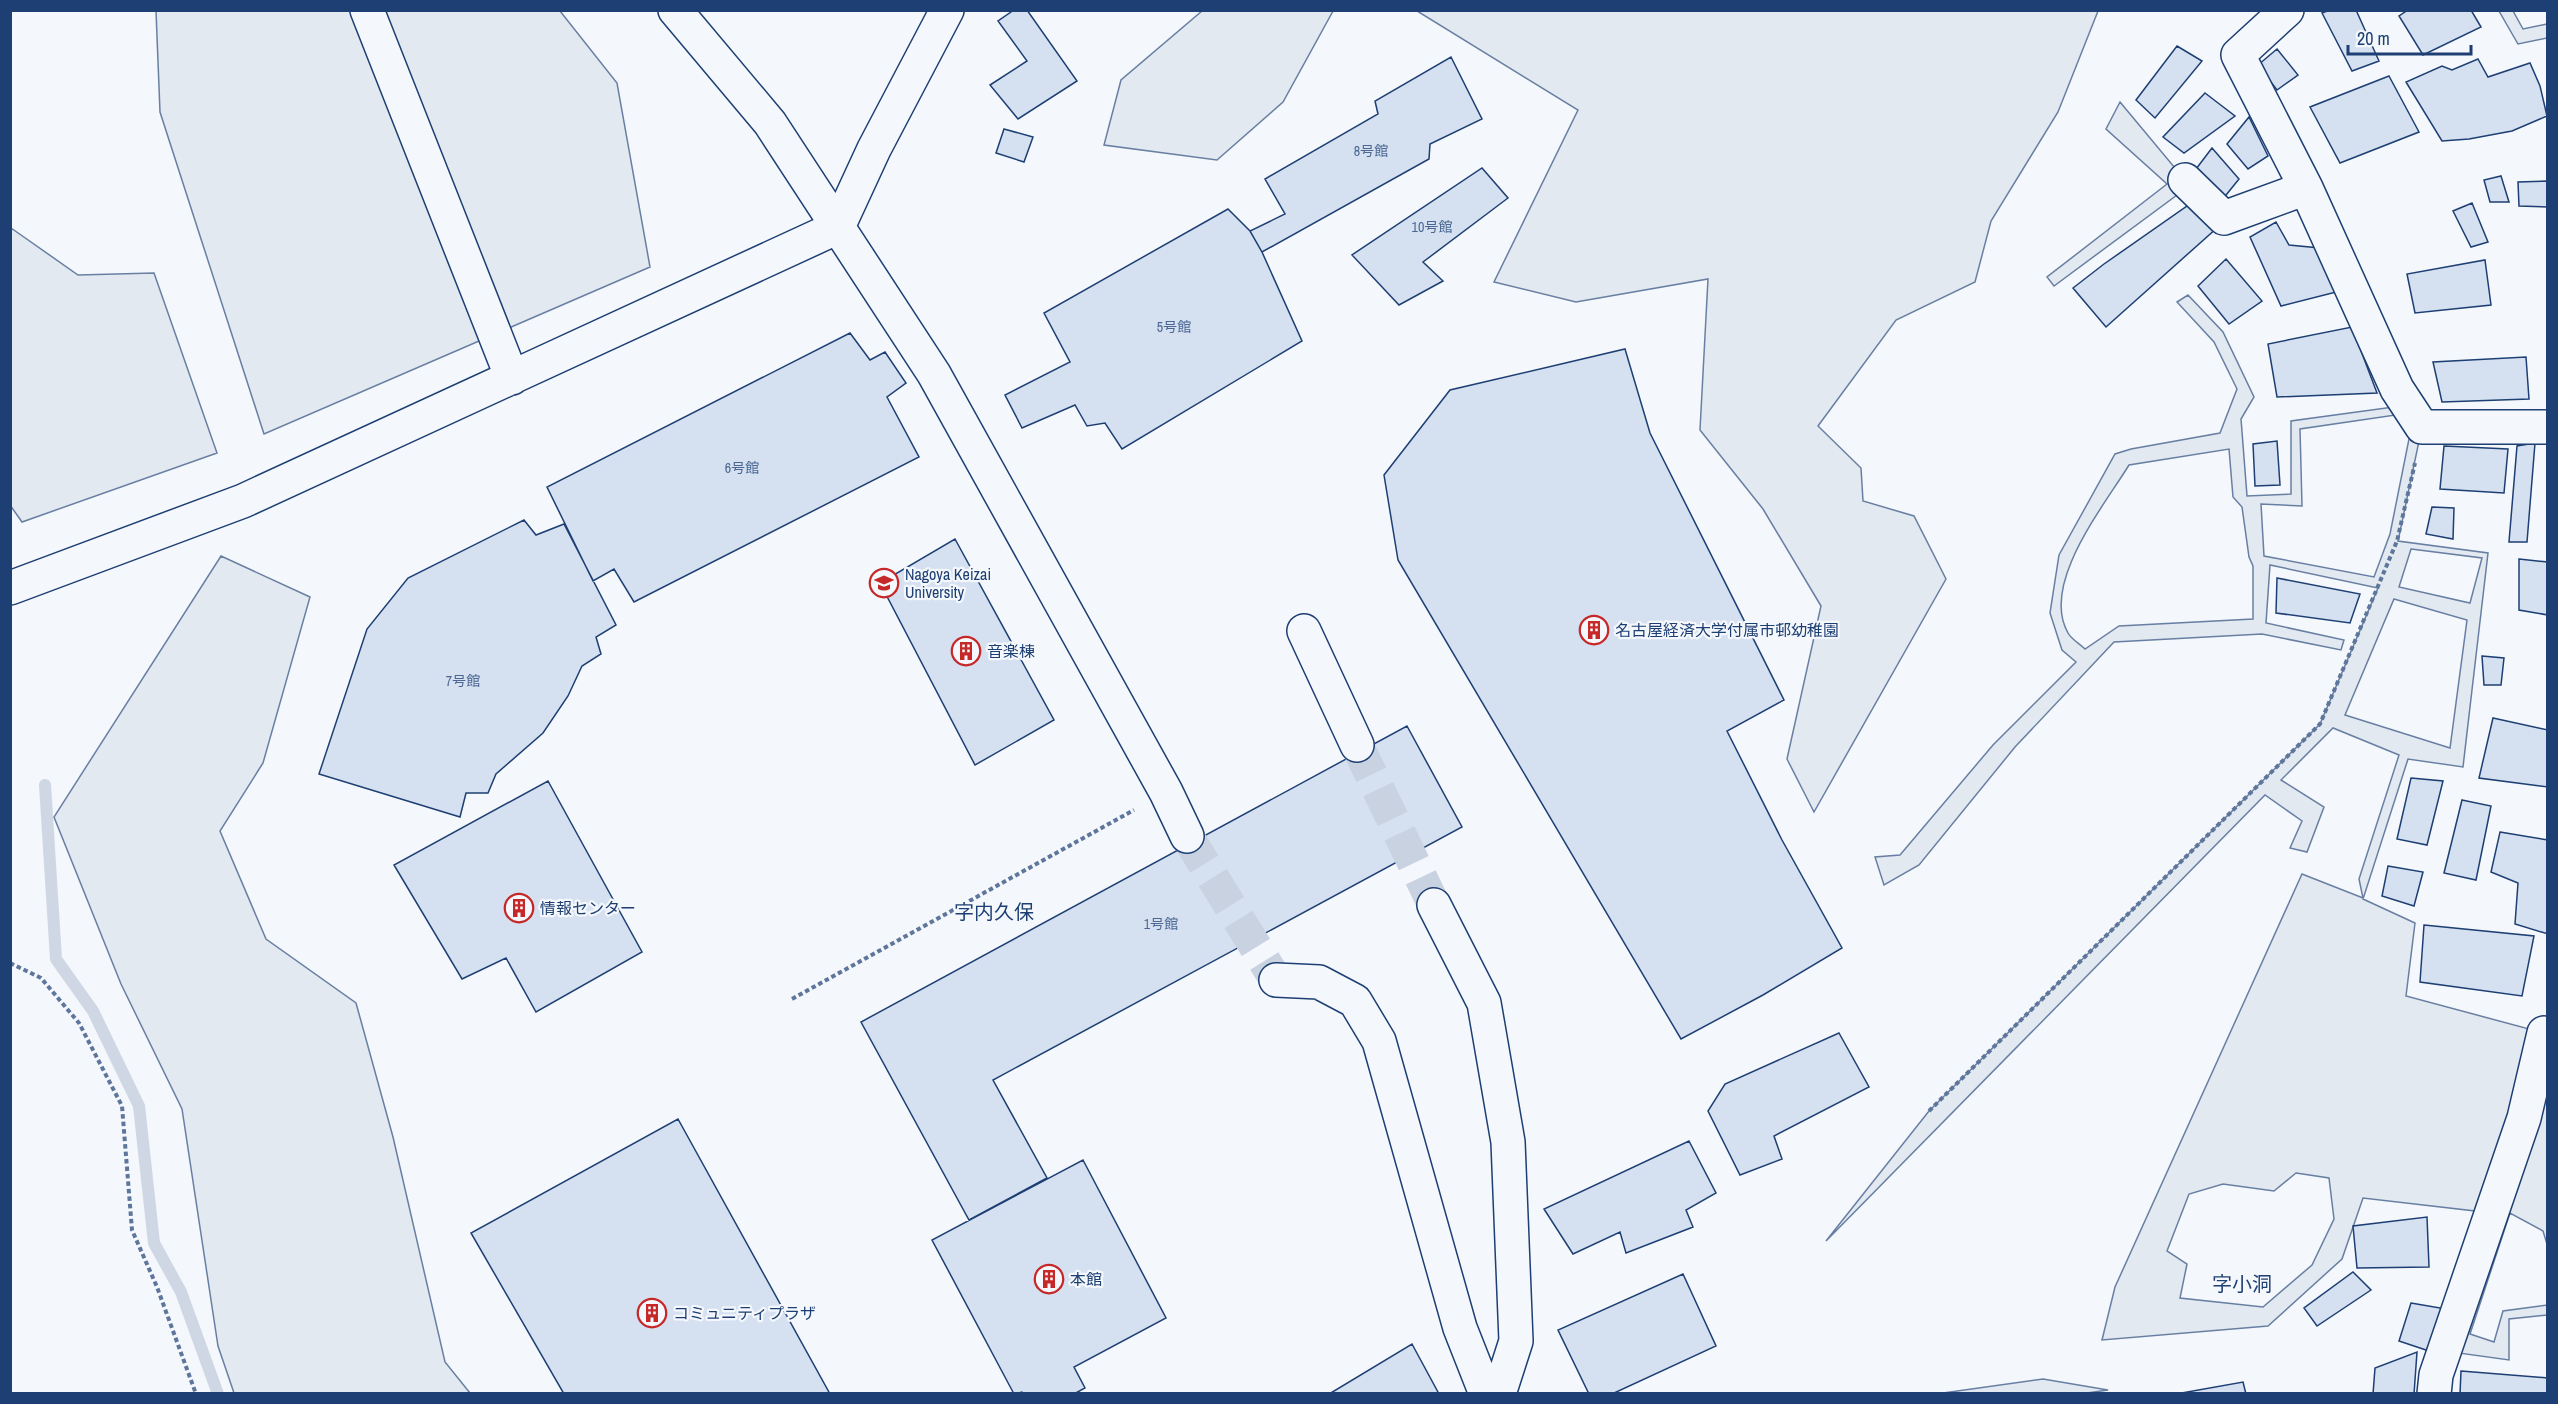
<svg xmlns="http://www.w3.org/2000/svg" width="2558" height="1404" font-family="'Archivo Narrow','Noto Sans JP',sans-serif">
<rect width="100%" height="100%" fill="#f4f7fb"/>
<path fill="#e3e9f0" stroke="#687fa3" stroke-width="1.5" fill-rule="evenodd" d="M156,11H560L617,83L650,267L264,434L160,112Z
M1202,11H1333L1283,102L1217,160L1104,145L1121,80Z
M1417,11H2098L2058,112L1991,221L1975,282L1896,320L1818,426L1861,468L1863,501L1914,516L1946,579L1814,812L1787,759L1821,606L1763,509L1700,430L1708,279L1576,302L1494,282L1578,110Z
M2499,11H2513L2523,29L2547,24V38L2518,44Z
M2120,102L2185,180L2177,195L2054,286L2047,277L2167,184L2106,129Z
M11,228L78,275L154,273L217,453L22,522L10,505Z
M2188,295L2223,332L2254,397L2241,419L2247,496L2291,494V421L2408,405L2422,427L2398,541L2488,553L2463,767L2408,759L2363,899L2415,923L2406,996L2544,1033L2547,1018V1244L2543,1231L2510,1213L2470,1334L2494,1342L2503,1311L2547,1305V1315L2509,1319V1360L2444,1351L2492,1213L2363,1198L2342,1259L2268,1326L2102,1340L2115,1287L2302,874L2363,898L2359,879L2399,755L2333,728L2281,780L2324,807L2307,852L2290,848L2302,821L2265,795L1826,1241L1929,1111L2320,724L2378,588L2270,565L2266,623L2344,640L2341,650L2262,634L2114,642L2015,747L1919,865L1884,885L1875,857L1900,855L1993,745L2076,662L2062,650L2050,613L2059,555L2115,454L2131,449L2220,433L2237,389L2214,342L2177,302ZM2402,414L2411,429L2390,534L2374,577L2264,556L2261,504L2302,506L2300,429ZM2229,449L2233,497L2242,507L2249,557L2253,566V619L2119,626L2085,649C2080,644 2071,639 2068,633C2040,584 2104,506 2129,465ZM2411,549L2482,558L2470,603L2399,587ZM2394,599L2467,620L2450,748L2345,715ZM2296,1173L2329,1178L2334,1219L2312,1265L2263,1307L2180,1298L2187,1264L2167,1251L2189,1194L2223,1184L2274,1191Z
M221,556L310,597L263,763L220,831L266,939L356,1003L393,1137L445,1362L470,1393H234L218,1346L182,1109L121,984L54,817Z
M2043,1379L2108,1390L2080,1394L1943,1393Z"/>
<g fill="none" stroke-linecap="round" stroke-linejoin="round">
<path stroke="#cfd7e4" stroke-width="12" d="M45,785L56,959L93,1011L139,1106L154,1243L181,1292L218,1394"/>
</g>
<path fill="#d5e0f0" stroke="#1d3f73" stroke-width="1.5" d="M1014,10H1027L1077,81L1018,119L990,85L1027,61L998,21Z
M2330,10H2356L2379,61L2352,71L2322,13Z
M2408,10H2471L2481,27L2423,55L2399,16Z
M2177,46L2202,61L2155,118L2136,100Z
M2277,49L2298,75L2277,90L2258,65Z
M1451,57L1482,119L1430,144L1429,159L1262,252L1250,231L1285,214L1265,179L1378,114L1375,101Z
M2478,59L2488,77L2530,63L2540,86L2547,116L2512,131L2469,139L2442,141L2406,82L2442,66L2452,70Z
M2389,76L2419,132L2340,163L2310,107Z
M2205,93L2235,116L2184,153L2163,137Z
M2249,117L2268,156L2248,169L2227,144Z
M1004,129L1033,137L1024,162L996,153Z
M2212,148L2239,179L2222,200L2196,169Z
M1482,168L1508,198L1423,262L1443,281L1399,305L1352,255Z
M2501,176L2509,202H2490L2484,180Z
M2548,181V207L2519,206L2518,182Z
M2472,203L2488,242L2471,247L2453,211Z
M2190,204L2218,227L2106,327L2073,288L2104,264Z
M1228,209L1250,231L1262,252L1302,341L1122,449L1105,423L1087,426L1075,405L1022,428L1005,395L1070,362L1044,313Z
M2276,222L2289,245L2320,248L2344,290L2281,306L2250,237Z
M2226,259L2262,301L2229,324L2198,286Z
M2485,260L2491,305L2415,313L2407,274Z
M2352,327L2377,393L2277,397L2268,344Z
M850,333L870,360L885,352L906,383L887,397L919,457L634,602L614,569L593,581L547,487Z
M1625,349L1650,433L1784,700L1727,731L1782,840L1842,948L1763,995L1681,1039L1398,560L1384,475L1450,390Z
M2526,357L2529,399L2442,402L2433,362Z
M2277,441L2280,485L2255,486L2253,444Z
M2535,443L2527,542H2509L2517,446Z
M2444,446L2508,449L2504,493L2440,489Z
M2432,507L2454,508L2453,539L2426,534Z
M524,520L536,535L564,524L616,625L596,637L601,654L582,666L568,696L543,733L496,774L488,793H466L460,817L319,774L367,629L408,578Z
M955,539L1054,720L975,765L880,583Z
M2519,559L2548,562V615L2519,610Z
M2277,578L2360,594L2350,623L2276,613Z
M2482,656L2504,658L2501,685H2484Z
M2493,718L2548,730V787L2479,778Z
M1407,726L1462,827L993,1080L1047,1178L969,1220L861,1022Z
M2411,778L2443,781L2427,845L2397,839Z
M548,781L642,952L536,1012L506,958L462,979L394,865Z
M2462,800L2491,806L2476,880L2444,873Z
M2500,832L2548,840V934L2515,924L2518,883L2491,872Z
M2388,866L2423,872L2414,906L2382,896Z
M2424,925L2534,936L2522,996L2420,982Z
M1839,1033L1869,1087L1774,1136L1782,1159L1740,1175L1708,1111L1725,1084Z
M678,1119L830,1394H564L471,1233Z
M1689,1141L1716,1193L1686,1210L1693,1227L1626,1253L1620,1232L1573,1254L1544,1209Z
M1083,1160L1166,1318L1074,1367L1085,1388L1074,1394H1023L1022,1392L1014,1394L932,1240Z
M2427,1217L2429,1267L2357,1268L2353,1226Z
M2353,1272L2371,1290L2317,1326L2304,1308Z
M1683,1274L1716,1346L1612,1394H1589L1558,1330Z
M2411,1303L2452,1310L2438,1354L2399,1341Z
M1412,1344L1439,1394H1329Z
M2417,1352L2414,1394H2373L2375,1368Z
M2461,1371L2548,1378V1394H2460Z
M2243,1382L2246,1394H2176Z"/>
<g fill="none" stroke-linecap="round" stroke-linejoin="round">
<path stroke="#c9d2e0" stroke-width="33" stroke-dasharray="33 16" stroke-linecap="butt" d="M1357,745L1434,905
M1187,836L1276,980"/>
<g stroke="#1d3f73" stroke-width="36">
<path id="minor" d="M367,10L512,378
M675,10L770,123L934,374L1166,792L1187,836
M2287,10L2238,55L2306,188L2397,389L2422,427H2548
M2185,180L2224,218L2306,188
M10,588L243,501L838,227L874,149L947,10
M1304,631L1357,745
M1434,905L1484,1003L1508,1142L1516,1341L1499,1394
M1276,980L1319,982L1355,1001L1379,1041L1460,1328L1486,1394
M2434,1394L2436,1375L2524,1118L2544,1033"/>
</g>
<path stroke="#5e769c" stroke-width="4" stroke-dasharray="4.5 3" stroke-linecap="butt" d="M10,963L41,978L79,1023L122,1106L132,1230L157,1287L196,1394
M792,999L1134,810
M1929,1111L2320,724L2397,541L2415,463"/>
<use href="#minor" stroke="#f4f7fb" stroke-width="33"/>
</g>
<defs>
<g id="university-ring" transform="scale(1.5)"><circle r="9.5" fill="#f4f7fb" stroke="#c62828" stroke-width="1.5"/><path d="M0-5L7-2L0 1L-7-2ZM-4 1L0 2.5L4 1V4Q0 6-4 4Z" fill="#c62828"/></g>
<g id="building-ring" transform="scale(1.5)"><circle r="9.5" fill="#f4f7fb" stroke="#c62828" stroke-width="1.5"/><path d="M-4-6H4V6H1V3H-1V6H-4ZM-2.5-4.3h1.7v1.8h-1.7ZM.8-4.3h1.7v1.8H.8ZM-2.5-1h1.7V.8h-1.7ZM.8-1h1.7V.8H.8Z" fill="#c62828"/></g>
</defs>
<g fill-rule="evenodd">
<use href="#university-ring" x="884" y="583"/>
<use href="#building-ring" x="1594" y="630"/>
<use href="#building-ring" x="966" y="651"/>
<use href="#building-ring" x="519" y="908"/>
<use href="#building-ring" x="1049" y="1279"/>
<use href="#building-ring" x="652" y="1313"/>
</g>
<g text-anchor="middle" stroke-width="4.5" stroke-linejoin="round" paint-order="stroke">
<g font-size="14" fill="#4b6792">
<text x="1371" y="156">8号館</text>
<text x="1432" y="232">10号館</text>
<text x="1174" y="332">5号館</text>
<text x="742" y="473">6号館</text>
<text x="463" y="686">7号館</text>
<text x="1161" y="929">1号館</text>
</g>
<g font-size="16" fill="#1d3f73" stroke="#f4f7fb" text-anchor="start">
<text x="905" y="580">Nagoya Keizai<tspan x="905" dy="18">University</tspan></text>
<text x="1615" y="636">名古屋経済大学付属市邨幼稚園</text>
<text x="987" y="657">音楽棟</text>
<text x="540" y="914">情報センター</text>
<text x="1070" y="1285">本館</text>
<text x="673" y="1319">コミュニティプラザ</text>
</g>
<g font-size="20" fill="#1d3f73" stroke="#f4f7fb">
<text x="994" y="919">字内久保</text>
<text x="2242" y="1291">字小洞</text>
</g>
</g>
<rect width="2558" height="1404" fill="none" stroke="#1d3f73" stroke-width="24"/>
<path d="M2348 45v9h123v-9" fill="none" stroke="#1d3f73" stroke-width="3"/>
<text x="2357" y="45" font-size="18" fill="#1d3f73" stroke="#f4f7fb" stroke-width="4.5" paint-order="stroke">20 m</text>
</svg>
